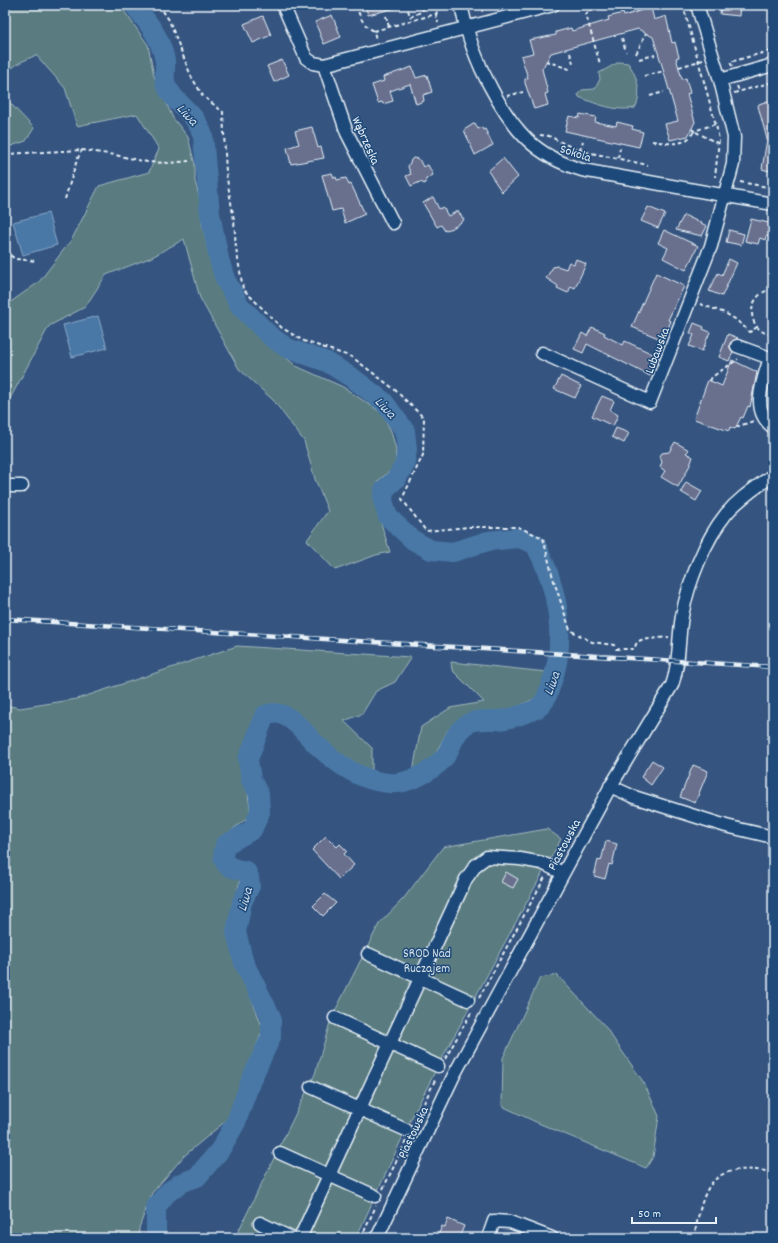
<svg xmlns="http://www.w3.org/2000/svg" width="778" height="1243" font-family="Dekko,sans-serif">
<rect width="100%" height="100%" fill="#355580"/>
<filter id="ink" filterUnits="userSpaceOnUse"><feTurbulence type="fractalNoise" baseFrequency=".025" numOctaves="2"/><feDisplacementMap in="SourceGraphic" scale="8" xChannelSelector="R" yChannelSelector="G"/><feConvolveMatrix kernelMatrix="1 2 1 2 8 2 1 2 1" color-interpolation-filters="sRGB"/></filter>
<g filter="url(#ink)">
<path fill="#5a7c80" stroke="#a1b6bc" d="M5,5H120L148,45L154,76L173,118L188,137L195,165V181L200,200L202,224L207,245L216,273L231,301L247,324L296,366L343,387L382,413L391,431L396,449L395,467L378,481L375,504L390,552L376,555L335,570L307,540L328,511L315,479L304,441L273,400L239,369L200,298L184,239L152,257L106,275L85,307L49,326L5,408V306L39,282L72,239L99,186L149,172L159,149L137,114L77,126L65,88L36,55L19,63L5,73Z
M619,62L628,63C637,75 643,95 635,108C616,112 596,104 579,97L578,94L582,90L595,89L600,79L599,73Z
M5,93L9,102L34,128L26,141L5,148Z
M237,646L411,657L395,682L376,691L362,714L344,721L372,748V773L328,746L303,717L270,707L257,713L243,759L251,815L217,842L219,869L241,876L227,933L263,1029L228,1119L184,1156L152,1193L139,1228V1238H5V705L20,708L77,699Z
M451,662L547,672L538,697L502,714L474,715L448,730L432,760L413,771L421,727L450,708L484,702L452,670Z
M547,829L561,839L439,1064L409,1123L356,1238H235L315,1074L331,1019L379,924L404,898L443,847Z
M557,975L604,1025L644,1083L659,1116L653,1157L646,1168L538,1123L502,1106L503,1058L540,978Z"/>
<path fill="#4a78a6" stroke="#89a8c7" d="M48,213L57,245L23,255L13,222Z
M98,316L107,348L72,357L63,325Z"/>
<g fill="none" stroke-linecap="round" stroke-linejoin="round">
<path stroke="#4a78a6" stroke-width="20" d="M134,5C148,22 161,38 165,61C166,68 163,78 166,85C176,107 195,110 203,136L210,214L219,259L225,279L240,306L270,336L287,348L327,362L354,379L384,402L405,431L407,450L404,466L396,479L384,490L383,500L388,517L413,540L431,550L453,552L488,541L519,538L535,544C558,586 568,641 550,687C547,696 545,704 536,709C525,714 510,719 498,720C485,720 471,718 461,729C454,736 452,744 448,752C439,768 414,781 397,783C391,784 382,782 376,781C355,776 334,761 319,747C305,735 289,706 265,715L248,759L251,780L259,794L260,812L252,830L225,845C219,866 229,868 246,871L249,877L250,886L242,902L236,932L244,963L271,1017V1037L251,1080L236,1122L220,1150L197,1177L181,1183L167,1193L156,1207V1238"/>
</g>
<path fill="#686f8e" stroke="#e8f1f8" d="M365,5H399V7L368,15Z
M721,5H740L739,16L720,14Z
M651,7L654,20L666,16L672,43L675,42L679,57L676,58L682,79L686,78L690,93L687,94L695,122L688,136L670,140L665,124L678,121L661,62L653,37L638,29L551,53L542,69L548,93L545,94L548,105L534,109L525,83V79L528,78L521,56L533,53L529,40L556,35V32L571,28L572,31L609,20L608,17L623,13L624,16Z
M332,15L341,37L324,44L315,22Z
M263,16L271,35L253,43L244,24Z
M282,60L289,75L274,82L267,66Z
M412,67L416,78L427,75L432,92L423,95L424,101L416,104L410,84L390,91L393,101L383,104L382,102L378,103L372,85L384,81L383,77Z
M773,99V172L762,169L767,139L758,106L759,104Z
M580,114L596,117L595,122L616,126L617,122L633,126L632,129L643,132L639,147L565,131L569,116L579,118Z
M475,123L478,129L482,127L483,130L485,129L493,145L475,155L464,130Z
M312,127L318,148L321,147L324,158L291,164L287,148L299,144L295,131Z
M413,158L419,159L423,167L428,165L433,175L426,179L425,184L420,182L411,186L406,176L411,174L408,167L411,160Z
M503,158L518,177L502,192L488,171Z
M332,173L334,178L336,177L337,180L346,178L349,185L351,184L365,214L345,223L341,209L332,211L322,175Z
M433,197L439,209L443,207L448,216L458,211L464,220L456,226L445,231L441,225L437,227L423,203Z
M648,207L665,214L658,228L641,221Z
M684,215L707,226L702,236L676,230Z
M751,219L773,224V238L766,236L765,240L760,238L758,244L745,241Z
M664,230L698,246L686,270L663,258L668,248L658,243Z
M729,230L744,234L741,245L726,242Z
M576,259L586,264L575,288L571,286L568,293L557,288L558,286L546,278L553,267L557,266L566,269L569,262L574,264Z
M729,259L737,263L722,296L709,291L718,273L722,275Z
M656,273L684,286L668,320L671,321L663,340L632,327Z
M694,323L704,327L703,329L710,332L702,351L689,346L694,335L690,333Z
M592,327L605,333L604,335L623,345L625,341L659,357L650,376L587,344L583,353L574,349L582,333L587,336Z
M728,334L738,338L730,343V348L733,352L729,361L719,357Z
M732,360L757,372L750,407L748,406L743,418L741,417L735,429L730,427L729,431L694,419L708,380L722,386Z
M561,376L581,386L575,398L554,389Z
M602,396L614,401L610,410L618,415L613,426L592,416Z
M616,428L629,433L624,443L612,437Z
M675,442L689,450L686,453L693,457L690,465L678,487L661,477L665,471L660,467L662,462L660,456L662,453L669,452Z
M686,482L702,491L696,501L681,492Z
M652,760L663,767L651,785L641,777Z
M693,765L708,771L695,803L680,797Z
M326,836L337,847L340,844L347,851L344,854L354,865L339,879L312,850Z
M606,841L617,844L612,865L609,864L605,879L594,876L598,860L601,861Z
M506,872L518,879L513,888L501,882Z
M325,894L336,903L323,916L313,906Z
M448,1219L464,1226L459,1238H437L442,1226L445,1227Z"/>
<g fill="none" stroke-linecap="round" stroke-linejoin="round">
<g stroke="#e8f1f8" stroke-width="15">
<path id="minor" d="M283,5L306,58L313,63L324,65L553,5
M461,5C467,35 476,61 491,88C513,130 535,156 582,170L773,204
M324,65L347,133L393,223
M720,80L773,65
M737,346L770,358C763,380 750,411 773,427
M542,353L650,402L711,246L733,164L734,137L720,80L697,5
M5,486H22
M610,786L634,797L726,826L773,837
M368,954L468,1000
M335,1018L438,1066
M311,1087L406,1130
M280,1153L375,1196
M260,1223L291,1238
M300,1238L466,879L476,865L487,857L520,859L542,863L563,873
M377,1238L454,1075L609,789L672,685C680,663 678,639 682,616C688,583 705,540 726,514C739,498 757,487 773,475
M488,1238L494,1221L510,1222L552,1238"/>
</g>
<path stroke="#e8f1f8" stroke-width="2" stroke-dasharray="4 3" stroke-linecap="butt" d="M159,5L169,20L191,76L203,96L223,112L226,173L234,220L236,248L243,289L282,328L304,341L352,357L394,389L424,418L423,455L402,499L426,531L469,527H518L543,538L553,578L570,630L592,642L614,645L616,649H634L637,642L641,640L669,637
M357,5C359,17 363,25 374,31L376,40
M478,5L479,9L483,11
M588,5L589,10L586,15L600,64
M683,5L717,129L719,140L715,177
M440,6L446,5
M408,10L410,16
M589,10L609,5
M436,14L438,23
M386,16L389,27
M410,17L421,12L426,5
M374,31L436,14L440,5
M622,38L626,52
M570,53L574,66
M636,54L646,33
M639,59L655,55
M546,61L572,70
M732,66L730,62L773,50
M679,67L703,60
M644,76L664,71
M737,86L739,91
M734,93L773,82
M507,96L523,92
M650,96L664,92
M692,129L694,131L715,124
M540,135L549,136L577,150L648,165
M652,141C667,143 686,148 694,131L719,144
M580,150L583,141
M5,154L82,150L115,155L147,162L170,163L189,161
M618,158L620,148
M740,182L773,188
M65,199L77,160L82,150
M5,251L15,259L37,261
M773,289C745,293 745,332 773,335
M700,304L725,313L735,319L750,332L757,327
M710,381L712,377L738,359
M736,427L754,421
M556,858L570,832L574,830
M479,998L545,877
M445,1059L472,1011
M415,1122L436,1078
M383,1189L406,1141
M361,1238L376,1206
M694,1238C704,1183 711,1162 773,1172"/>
<use href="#minor" stroke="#1f4a7a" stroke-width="12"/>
<g stroke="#e8f1f8" stroke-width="4.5">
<path id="rail" d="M5,619L773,667"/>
</g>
<use href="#rail" stroke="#1f4a7a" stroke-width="3" stroke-dasharray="9" stroke-linecap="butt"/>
</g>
</g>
<g text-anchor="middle" stroke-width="3" stroke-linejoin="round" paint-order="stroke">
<g font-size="13" fill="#e8f1f8" stroke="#1f4a7a">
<text transform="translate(367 140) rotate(66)" y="5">Wąbrzeska</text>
<text transform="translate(576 152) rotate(18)" y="5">Sokola</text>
<text transform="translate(656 350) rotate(-69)" y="5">Lubawska</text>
<text transform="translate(563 844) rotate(-62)" y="5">Piastowska</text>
<text transform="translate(412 1132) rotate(-65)" y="5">Piastowska</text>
</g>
<g font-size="13" fill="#d3dfe6" stroke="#1f4a7a">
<text x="427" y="957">SROD Nad<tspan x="427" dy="15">Ruczajem</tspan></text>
</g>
<g font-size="14" font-style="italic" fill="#d0dfec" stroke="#1f4a7a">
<text transform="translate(188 114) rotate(48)" y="5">Liwa</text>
<text transform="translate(386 407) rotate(47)" y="5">Liwa</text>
<text transform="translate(551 683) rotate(-70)" y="5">Liwa</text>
<text transform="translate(244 899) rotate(-73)" y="5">Liwa</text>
</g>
</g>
<rect width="778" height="1243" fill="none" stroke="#1f4a7a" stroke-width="20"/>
<rect x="10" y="10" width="758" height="1223" fill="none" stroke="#e8f1f8" stroke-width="1.5" filter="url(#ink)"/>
<path d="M632 1217v6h84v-6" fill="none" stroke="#e8f1f8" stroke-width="2"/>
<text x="638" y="1217" font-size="12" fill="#e8f1f8" stroke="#1f4a7a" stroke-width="3" paint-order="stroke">50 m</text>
</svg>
